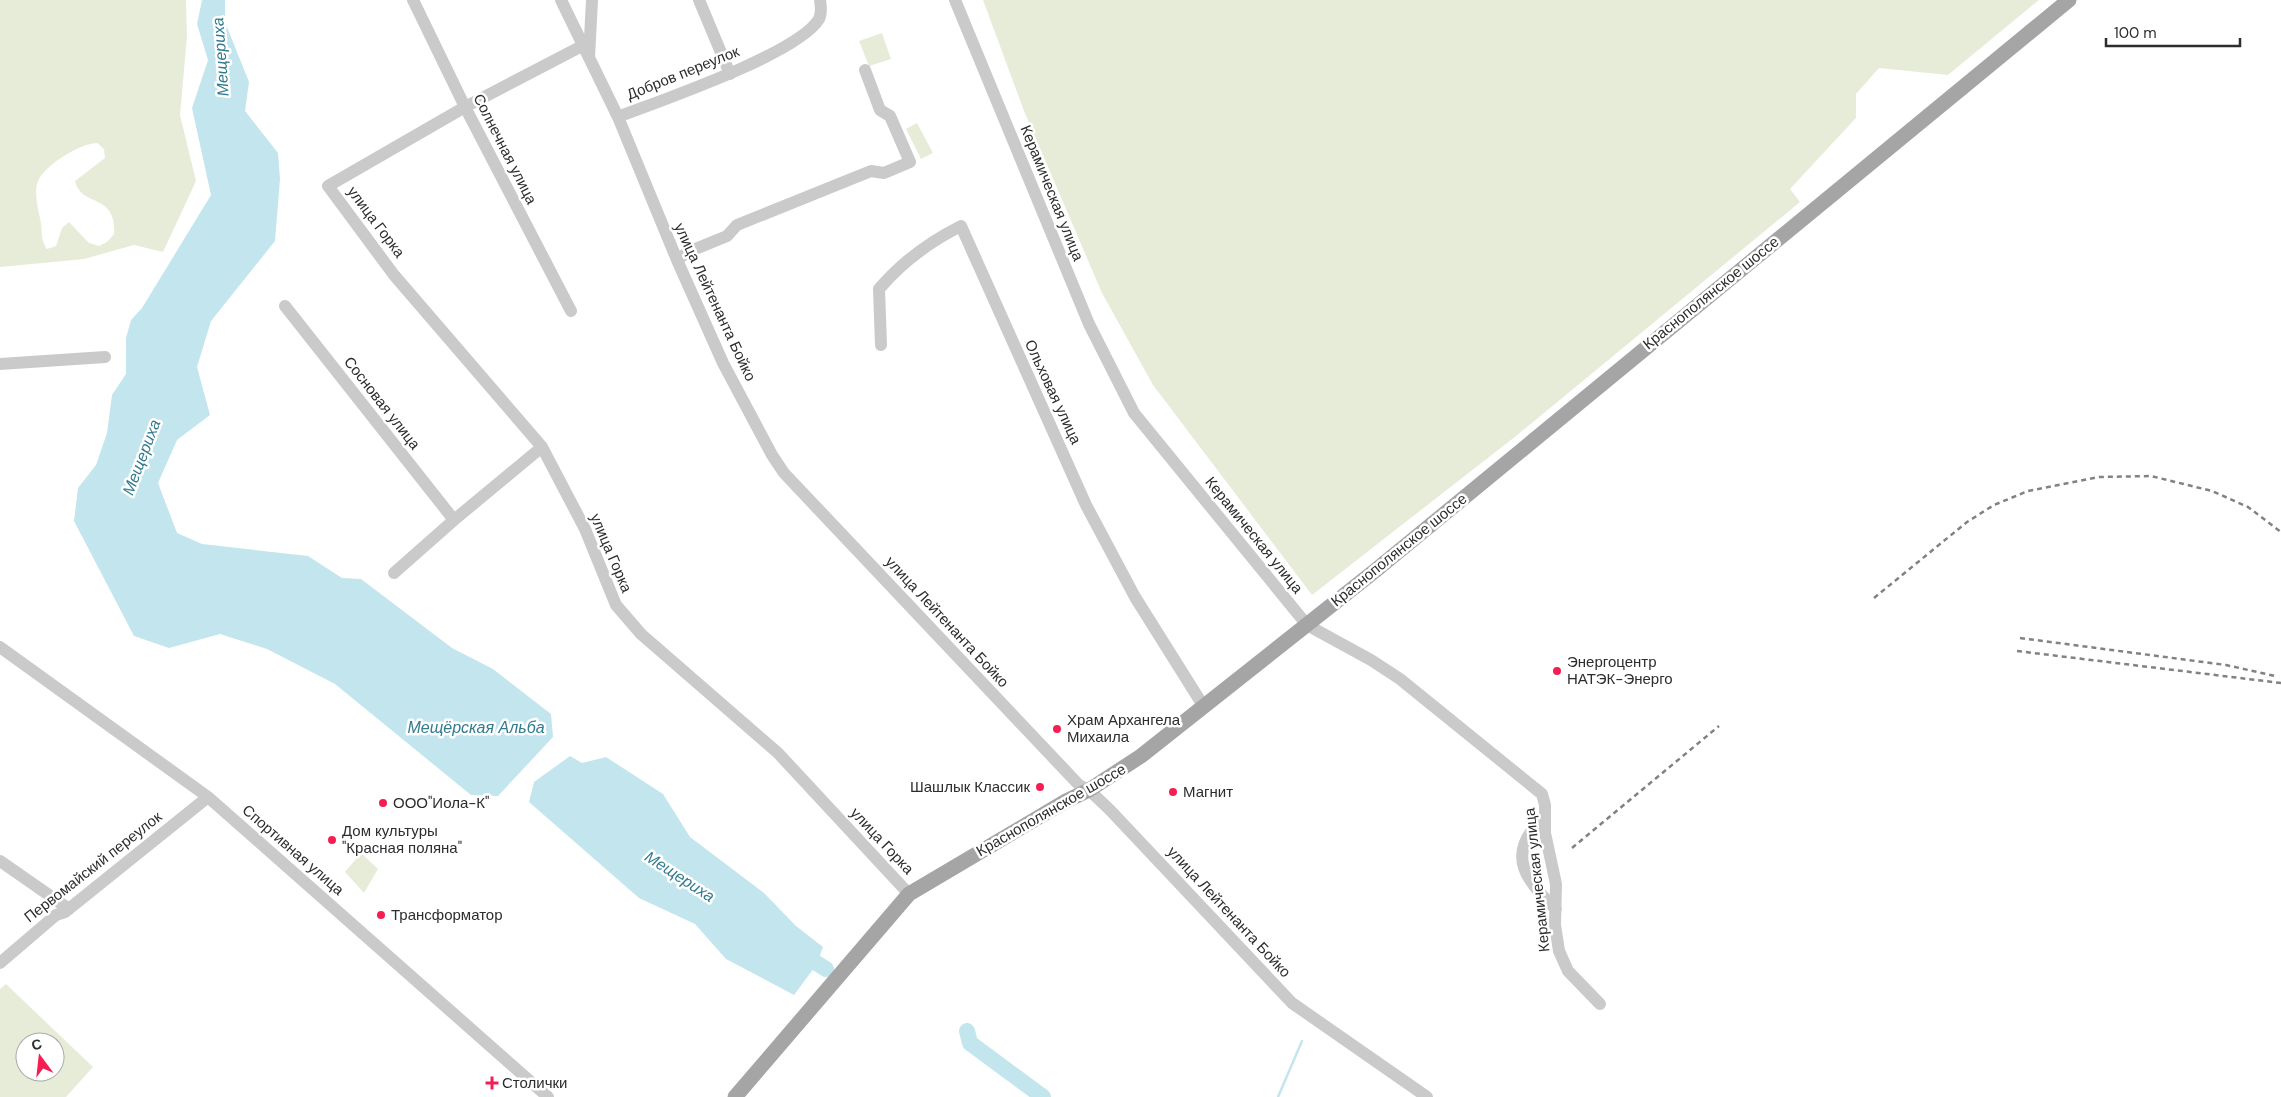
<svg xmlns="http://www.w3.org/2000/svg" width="2281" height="1097" font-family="'DM Sans',sans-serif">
<rect width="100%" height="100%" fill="#fff"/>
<path fill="#e7ecd9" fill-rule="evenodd" d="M0,0H186L187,36L180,115L196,181L163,252L134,245L84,259L0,267ZM97,143L104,149L105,158L75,181C81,208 117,192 114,234L107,242L99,246L89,243L69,222L62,228L56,246L47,249C41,241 42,233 41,223C39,212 34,195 37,184C42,166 79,144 97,143Z
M983,0H2039L1948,75L1879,68L1856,94V118L1790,189L1800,202L1516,436L1312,595L1153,385L1102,293L1024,111Z
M882,33L891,59L869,66L859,41Z
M917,123L933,153L921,159L906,129Z
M361,853L378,869L364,893L345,872Z
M6,984L93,1067L66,1097H0V989ZM25,1042H55V1072H25Z"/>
<path fill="#c3e5ee" d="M202,0H225V22L249,82L245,111L278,153L280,179L275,241L211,321L197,367L210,415L177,440L158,483L177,533L202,544L308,556L342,578L361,579L452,648L493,669L551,714L553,737L498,796L471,795L335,684L267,649L220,634L169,648L134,636L74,521L78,488L96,465L107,433L112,395L126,374V338L131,320L142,308L211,195L192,108L208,60L197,24Z
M570,756L582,763L606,757L663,794L690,837L764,893L796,926L823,947L817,964L794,995L726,959L695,924L639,898L529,802L534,782Z"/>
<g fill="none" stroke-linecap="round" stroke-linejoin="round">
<path stroke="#c3e5ee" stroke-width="2.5" d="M1278,1097L1302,1041"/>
<path stroke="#c3e5ee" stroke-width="16" d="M799,952L826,969
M967,1031L970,1043L1043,1097"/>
<path stroke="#cacaca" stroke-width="12" d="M413,0L465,107L571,311
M561,0L618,117L677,260L723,363L772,455L784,473L1079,785L1089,790L1110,810L1292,1003L1427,1097
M699,0L730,74
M955,0L1089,324L1134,413L1307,625L1371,660L1400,679L1542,794L1545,805V833L1556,884L1555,925L1559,951L1568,971L1600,1004
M582,46L465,107L328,186L394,275L542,447L585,529L616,605L641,634L778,753L909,894
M589,58L592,0
M618,117C659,101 798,54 819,19C822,13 821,6 820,0
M677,260L688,252L727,236L737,225L871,171L884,173L910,162L890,116L880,110L865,70
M285,306L454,520
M881,345L879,289C902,262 929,242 961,226L1086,505L1135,597L1204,707
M0,364L105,357
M394,573L454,520L542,447
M0,647L208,797L548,1097
M1544,818C1505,852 1524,880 1556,909
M0,861L69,909
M0,963L56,915L65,912L208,797"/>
<path stroke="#a5a5a5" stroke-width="15" d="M735,1097L909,894L1066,801L1089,790L1141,756L1376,570L2069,0"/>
<path stroke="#828282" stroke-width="2.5" stroke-dasharray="5 4" stroke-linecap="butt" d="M1874,598L1967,522L1994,505L2028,491L2099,477L2151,476L2212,491L2248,507L2281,532
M2020,638L2226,665L2275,676
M2017,651L2281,683
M1572,848L1719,726"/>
</g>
<g fill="#f51e53" stroke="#fff" stroke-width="2">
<circle cx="1557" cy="671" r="5"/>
<circle cx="1057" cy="729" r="5"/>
<circle cx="1040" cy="787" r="5"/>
<circle cx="1173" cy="792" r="5"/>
<circle cx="383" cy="803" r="5"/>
<circle cx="332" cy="840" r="5"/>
<circle cx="381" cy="915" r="5"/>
<path d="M489.5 1075.5h5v5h5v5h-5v5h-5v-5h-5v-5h5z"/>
</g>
<g text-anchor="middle" stroke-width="5" stroke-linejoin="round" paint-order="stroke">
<g font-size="15" fill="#2d2d2d" stroke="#fff">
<text transform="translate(683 73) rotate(-22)" y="5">Добров переулок</text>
<text transform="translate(505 149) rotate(63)" y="5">Солнечная улица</text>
<text transform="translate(1052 193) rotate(68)" y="5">Керамическая улица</text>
<text transform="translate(376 222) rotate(53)" y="5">улица Горка</text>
<text transform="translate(1711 293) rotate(-39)" y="5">Краснополянское шоссе</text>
<text transform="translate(715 302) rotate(65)" y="5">улица Лейтенанта Бойко</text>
<text transform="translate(1053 392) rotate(65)" y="5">Ольховая улица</text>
<text transform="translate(382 403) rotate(52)" y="5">Сосновая улица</text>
<text transform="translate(1254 535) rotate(51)" y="5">Керамическая улица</text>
<text transform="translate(1399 550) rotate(-39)" y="5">Краснополянское шоссе</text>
<text transform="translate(611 553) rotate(67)" y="5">улица Горка</text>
<text transform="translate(947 622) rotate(47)" y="5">улица Лейтенанта Бойко</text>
<text transform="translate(1051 810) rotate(-30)" y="5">Краснополянское шоссе</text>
<text transform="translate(882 841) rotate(47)" y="5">улица Горка</text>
<text transform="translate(293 850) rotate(41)" y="5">Спортивная улица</text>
<text transform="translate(93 867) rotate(-38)" y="5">Первомайский переулок</text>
<text transform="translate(1537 880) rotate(-96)" y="5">Керамическая улица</text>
<text transform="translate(1229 912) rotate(47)" y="5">улица Лейтенанта Бойко</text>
</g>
<g font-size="15" fill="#2d2d2d" stroke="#fff" text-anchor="start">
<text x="1567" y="667">Энергоцентр<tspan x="1567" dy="17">НАТЭК-Энерго</tspan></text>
<text x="1067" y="725">Храм Архангела<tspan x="1067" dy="17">Михаила</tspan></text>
<text x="1030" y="792" text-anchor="end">Шашлык Классик</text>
<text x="1183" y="797">Магнит</text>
<text x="393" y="808">ООО"Иола-К"</text>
<text x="342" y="836">Дом культуры<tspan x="342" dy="17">"Красная поляна"</tspan></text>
<text x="391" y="920">Трансформатор</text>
<text x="502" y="1088">Столички</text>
</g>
<g font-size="16" font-style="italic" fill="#327b8f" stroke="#fff">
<text transform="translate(220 57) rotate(-94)" y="6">Мещериха</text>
<text transform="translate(141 457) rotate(-69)" y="6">Мещериха</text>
<text x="476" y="733">Мещёрская Альба</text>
<text transform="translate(680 876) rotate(33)" y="6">Мещериха</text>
</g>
</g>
<g transform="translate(40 1057) rotate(345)"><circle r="24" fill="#ffffff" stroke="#ababab"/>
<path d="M0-4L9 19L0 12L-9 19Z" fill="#f51e53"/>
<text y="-8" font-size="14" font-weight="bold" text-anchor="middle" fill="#2d2d2d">С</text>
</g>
<path d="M2106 38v8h134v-8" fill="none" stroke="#2d2d2d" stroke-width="2.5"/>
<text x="2114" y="38" font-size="15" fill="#2d2d2d" stroke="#ffffff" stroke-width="4" paint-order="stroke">100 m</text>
</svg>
